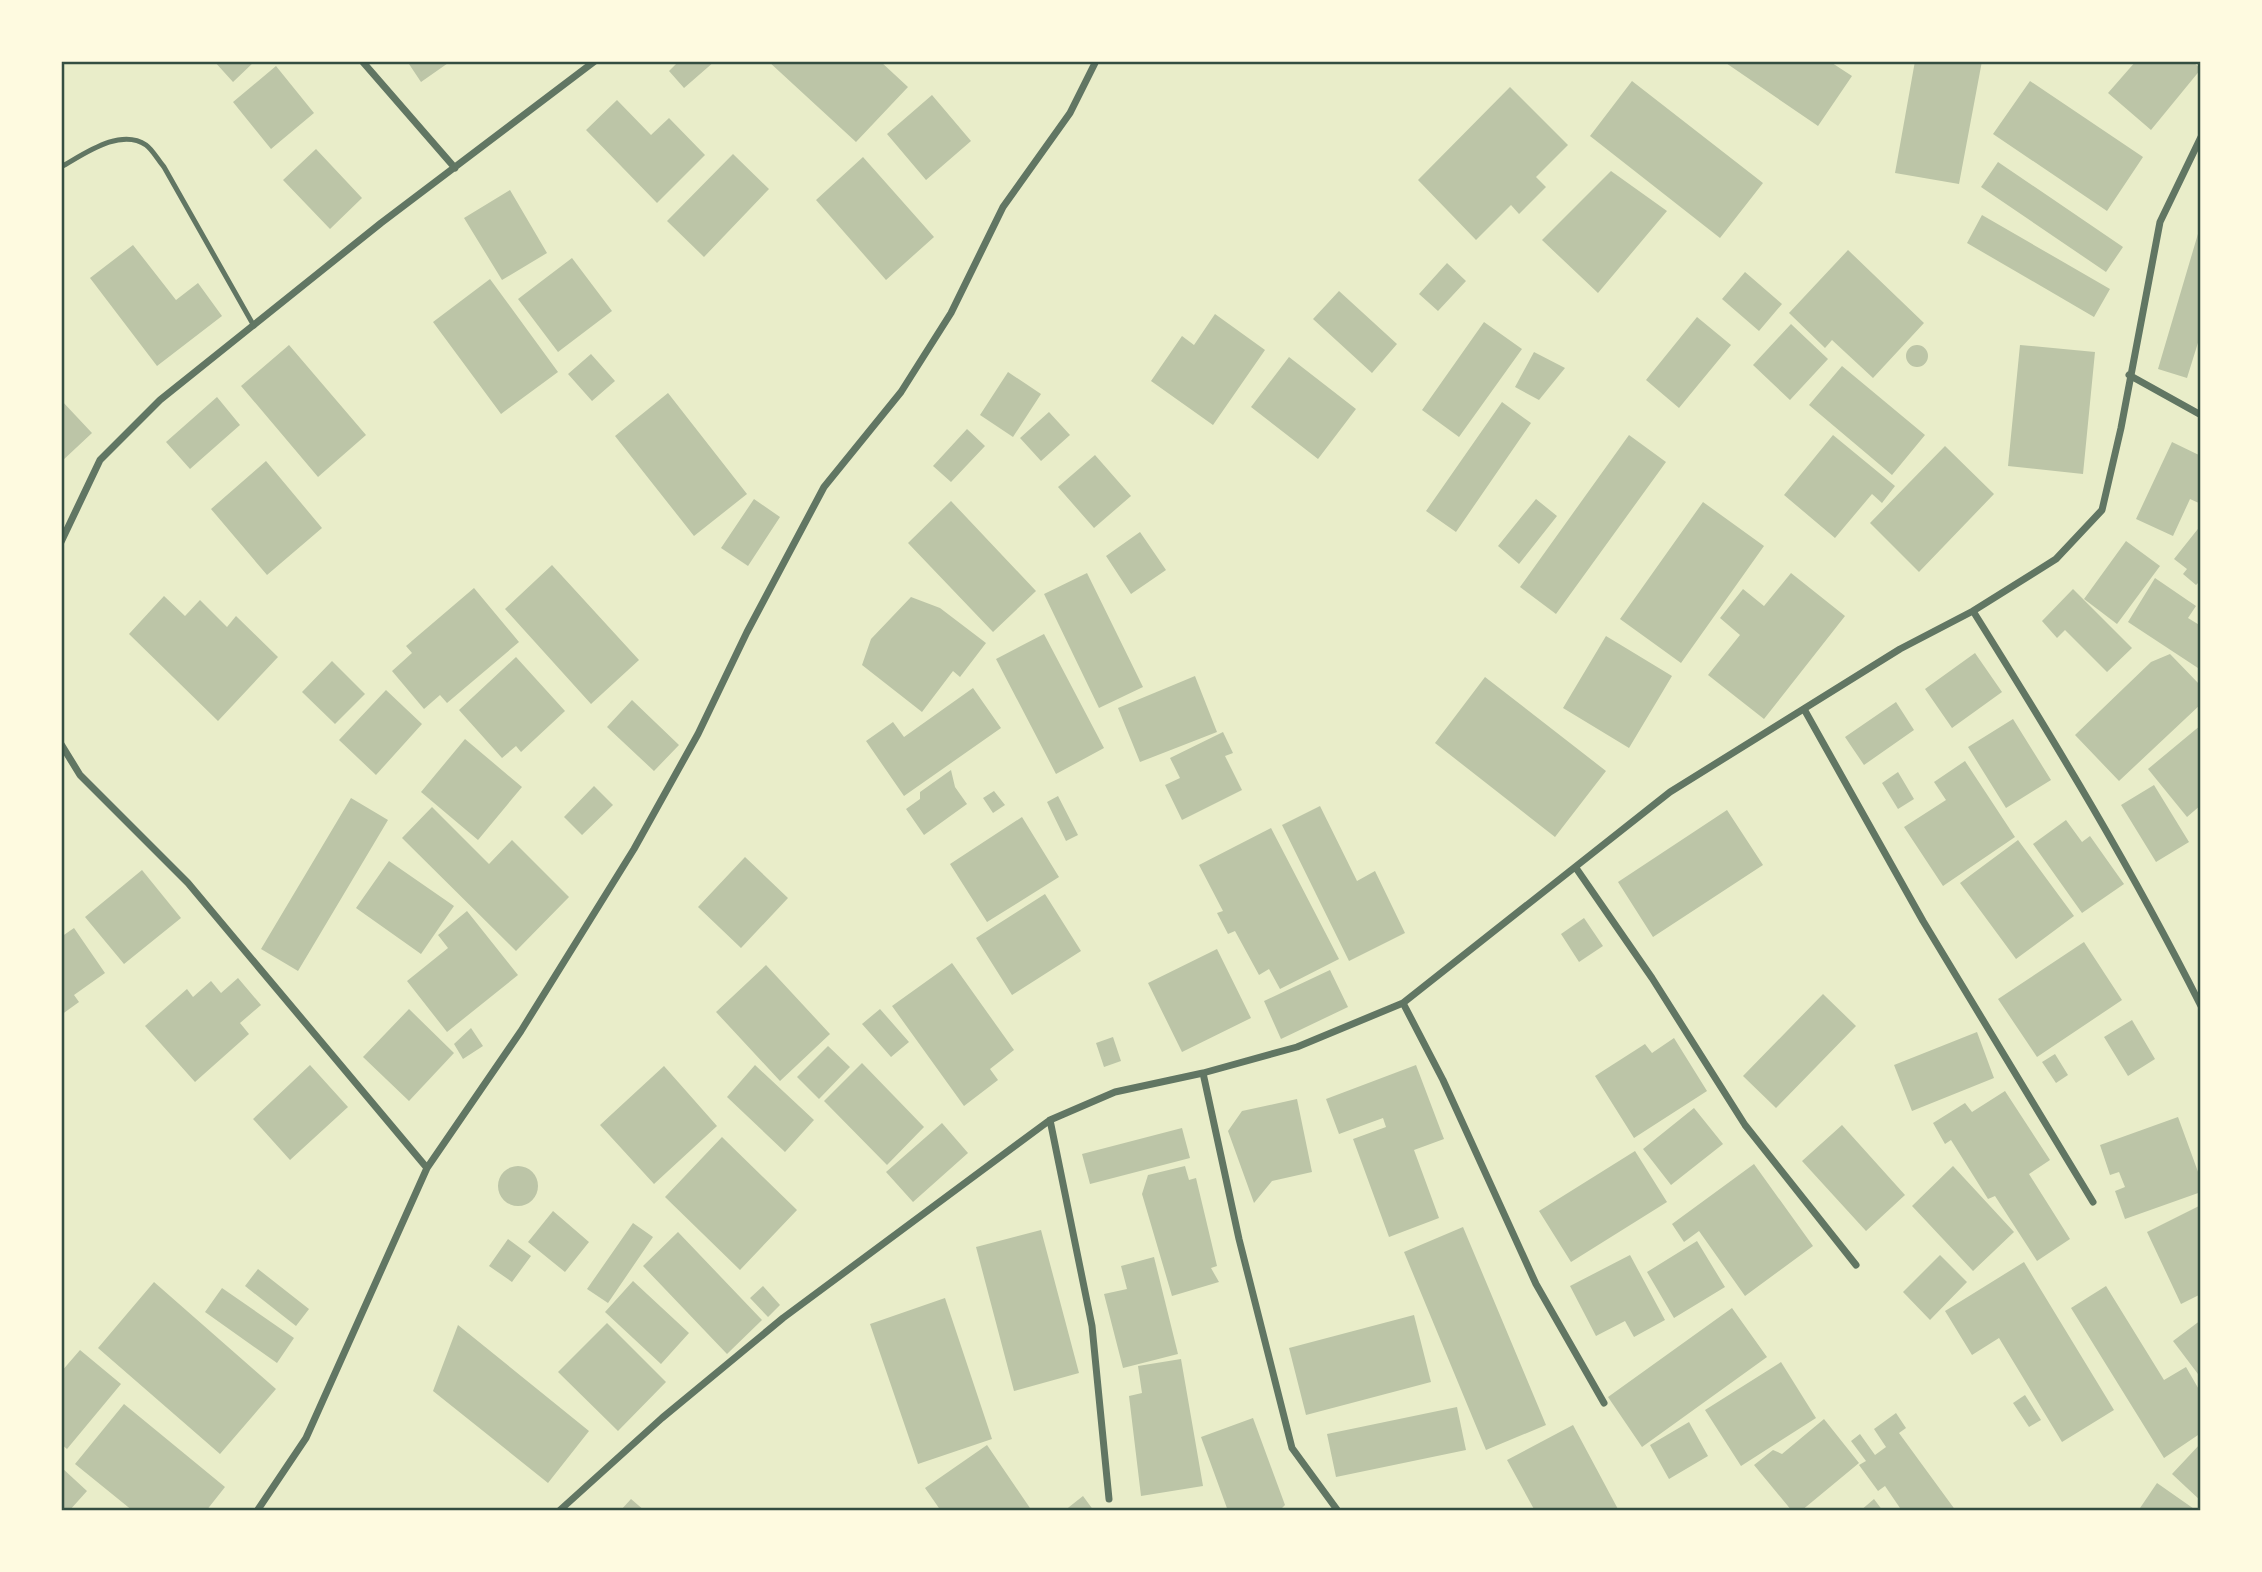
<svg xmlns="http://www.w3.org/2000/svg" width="2262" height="1572" font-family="'IBM Plex Sans',sans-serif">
<rect width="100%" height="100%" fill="#e9edc9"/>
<path fill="#bcc5a7" d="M214,61H255L233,82Z
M407,61H451L421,82Z
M679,61H715L684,88L669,71Z
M768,61H880L908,87L856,142Z
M1723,61H1829L1852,76L1818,126Z
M1915,61H1982L1959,184L1895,173Z
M2136,61H2192L2201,69L2151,130L2108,93Z
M276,66L314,113L271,149L233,102Z
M1632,81L1763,183L1720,238L1590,136Z
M2030,81L2143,157L2107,211L1993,134Z
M1510,87L1568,145L1536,177L1546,187L1519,214L1511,205L1476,240L1418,180Z
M932,95L971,141L926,180L887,134Z
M617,100L651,135L669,118L705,155L657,203L586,130Z
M316,149L362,198L330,229L283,180Z
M733,154L769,189L704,257L667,221Z
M863,157L934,237L886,280L816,200Z
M1998,162L2123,247L2106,272L1981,187Z
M1611,171L1667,211L1598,293L1542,240Z
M510,190L547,253L502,280L464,218Z
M1982,215L2110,289L2094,317L1967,243Z
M2200,227L2201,333L2187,378L2158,369Z
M133,245L176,300L198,283L222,316L157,366L90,278Z
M1848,250L1924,323L1873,378L1832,340L1825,348L1789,313Z
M572,258L612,311L558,352L518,299Z
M1447,263L1466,281L1438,311L1419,294Z
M1745,272L1782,304L1759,331L1722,299Z
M490,279L558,372L501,414L433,322Z
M1339,291L1397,344L1372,373L1313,319Z
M1215,314L1265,350L1213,425L1151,381L1182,336L1194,345Z
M1697,317L1731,345L1679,408L1646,380Z
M1484,322L1522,349L1459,437L1422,410Z
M1791,324L1828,359L1790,400L1753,365Z
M289,345L366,435L318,477L241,386Z
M2020,345L2095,352L2083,474L2008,466Z
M1906 356a11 11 0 1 1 22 0a11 11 0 1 1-22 0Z
M1534,352L1565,368L1539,400L1515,387Z
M591,354L615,381L592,401L568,374Z
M1289,357L1356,409L1318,459L1251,407Z
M1842,366L1925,435L1892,475L1809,405Z
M1008,372L1041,394L1013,437L980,415Z
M668,393L747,494L694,536L615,436Z
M217,397L240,425L190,469L166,442Z
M61,400L92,433L61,462Z
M1502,402L1531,423L1456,532L1426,511Z
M1049,412L1070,435L1041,461L1020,438Z
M967,429L985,446L951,482L933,466Z
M1629,435L1666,462L1556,614L1520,587Z
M1833,435L1895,486L1882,503L1872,494L1835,538L1784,495Z
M2172,442L2201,456V504L2190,499L2173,536L2136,519Z
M1945,446L1994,494L1919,572L1870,523Z
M1095,455L1131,496L1094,528L1058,487Z
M266,461L322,528L267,575L211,509Z
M754,499L780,517L748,566L721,548Z
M1536,499L1557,516L1519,564L1498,546Z
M951,501L1036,591L993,632L908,543Z
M1703,502L1764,546L1681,663L1620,619Z
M2201,525V580L2196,585L2183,574L2187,569L2174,559Z
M1140,532L1166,570L1131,594L1106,556Z
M2126,541L2160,566L2117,624L2084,599Z
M552,565L639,660L591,704L505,609Z
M1087,573L1143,687L1099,708L1044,594Z
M1791,573L1845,616L1764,719L1708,675L1740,635L1720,618L1743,589L1764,606Z
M2155,578L2196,606L2188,618L2201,626V670L2128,622Z
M474,588L519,642L447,703L440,695L424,709L392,671L412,653L406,646Z
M2073,589L2132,648L2107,672L2065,630L2057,638L2042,621Z
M164,596L185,616L200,600L227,627L236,616L278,657L218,721L129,634Z
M911,597L940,608L986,643L960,677L953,671L922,712L862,665L871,639Z
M1044,634L1104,748L1056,774L996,659Z
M1606,636L1672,676L1629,748L1563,708Z
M1975,653L2002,692L1952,728L1925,689Z
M2170,654L2201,686V704L2119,781L2075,735L2151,662Z
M516,657L565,711L521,752L516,746L502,758L459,710Z
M332,661L365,694L335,724L302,692Z
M1195,676L1217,732L1140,762L1118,708Z
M1485,677L1606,771L1555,837L1435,743Z
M973,688L1001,728L904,796L866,741L893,722L904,737Z
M386,690L422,724L376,775L339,740Z
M632,700L679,745L654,771L607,727Z
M1896,702L1914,730L1864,765L1845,737Z
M2013,719L2051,780L2006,808L1968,747Z
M2201,725V805L2187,817L2148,769Z
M1223,732L1233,753L1225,756L1242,790L1182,820L1165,785L1180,778L1170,758Z
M465,739L522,787L478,840L421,792Z
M1965,761L2015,837L1943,886L1904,827L1946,800L1934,782Z
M951,770L955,787L967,804L924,835L906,809L920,799V792Z
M1898,772L1914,799L1898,809L1882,783Z
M2154,785L2189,842L2156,862L2121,805Z
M594,786L613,805L582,835L564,817Z
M994,791L1005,805L993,813L983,798Z
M1058,796L1078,835L1066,841L1047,802Z
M351,798L388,820L298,971L261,949Z
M1320,806L1357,881L1375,871L1405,933L1349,961L1282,825Z
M432,807L489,864L512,840L569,897L516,951L402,838Z
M1727,810L1763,865L1653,937L1618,882Z
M1022,817L1059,877L987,922L950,864Z
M2066,820L2082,842L2090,836L2124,884L2082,913L2033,844Z
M1271,828L1339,959L1280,989L1269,969L1259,975L1235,931L1228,934L1217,913L1223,911L1199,865Z
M2018,840L2074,916L2016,959L1960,883Z
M745,857L788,898L741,948L698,907Z
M389,861L454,906L421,954L356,908Z
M142,870L181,918L124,964L85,917Z
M1045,894L1081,951L1012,995L976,938Z
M467,911L518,975L447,1032L407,981L448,948L438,935Z
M1584,918L1603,946L1579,962L1561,934Z
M74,928L105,973L74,995L79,1002L61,1015V937Z
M2084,942L2122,1000L2037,1057L1998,999Z
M1217,949L1251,1018L1182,1052L1148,983Z
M952,963L1014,1050L990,1069L998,1080L964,1106L892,1006Z
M766,965L830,1034L780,1081L716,1012Z
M1330,970L1348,1007L1281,1039L1264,1001Z
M238,978L261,1005L240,1023L249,1034L195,1082L145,1026L187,989L193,997L211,981L221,993Z
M1823,994L1856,1026L1776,1108L1743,1076Z
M409,1009L454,1053L409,1101L363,1057Z
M880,1009L909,1042L891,1057L862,1024Z
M2132,1020L2155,1059L2128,1076L2104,1037Z
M471,1028L483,1046L463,1059L454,1044Z
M1977,1032L1994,1078L1912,1111L1894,1065Z
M1113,1037L1121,1061L1104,1067L1096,1043Z
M1674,1038L1707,1091L1634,1138L1595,1076L1645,1044L1652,1053Z
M828,1046L850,1067L819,1099L797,1077Z
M2055,1054L2068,1075L2056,1083L2042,1062Z
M862,1063L924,1127L887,1165L824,1101Z
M310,1065L348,1107L290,1160L253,1119Z
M755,1065L814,1120L785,1152L727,1097Z
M1416,1065L1444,1139L1414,1150L1439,1218L1389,1237L1353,1139L1386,1127L1383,1118L1339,1134L1326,1099Z
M664,1066L717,1126L654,1184L600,1125Z
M2005,1091L2050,1160L2029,1174L2070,1239L2037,1261L1995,1196L1988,1199L1951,1140L1945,1144L1933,1123L1965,1103L1972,1112Z
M1297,1099L1312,1172L1272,1181L1254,1203L1228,1131L1242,1111Z
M1694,1108L1723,1144L1671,1185L1643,1149Z
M2178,1117L2201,1180V1192L2125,1219L2115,1191L2125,1187L2119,1172L2110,1175L2100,1145Z
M942,1123L968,1153L913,1202L886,1172Z
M1842,1125L1905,1195L1866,1231L1802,1161Z
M1182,1128L1190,1158L1090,1184L1082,1154Z
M722,1137L797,1210L740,1270L665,1197Z
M1635,1151L1667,1202L1571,1262L1539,1211Z
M1754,1164L1813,1246L1745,1296L1699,1231L1684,1242L1672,1224Z
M1185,1166L1189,1180L1196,1178L1217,1266L1211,1268L1219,1282L1172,1296L1142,1194L1148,1175Z
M1953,1166L2014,1232L1973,1271L1912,1206Z
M498 1186a20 20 0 1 1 40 0a20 20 0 1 1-40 0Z
M2201,1205V1294L2181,1304L2147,1232Z
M553,1211L589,1242L565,1272L528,1242Z
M633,1223L653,1237L608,1303L587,1289Z
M1463,1227L1546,1425L1486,1450L1404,1252Z
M1041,1230L1079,1373L1014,1391L976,1247Z
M678,1232L762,1320L727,1354L643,1266Z
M508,1239L531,1256L512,1282L489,1266Z
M1697,1241L1725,1287L1674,1318L1647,1272Z
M1630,1255L1665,1320L1634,1337L1625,1321L1596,1336L1570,1286Z
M1940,1255L1967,1282L1930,1320L1903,1292Z
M1154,1257L1178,1354L1123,1368L1104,1294L1127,1289L1121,1266Z
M2024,1262L2114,1410L2062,1442L1999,1338L1972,1355L1945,1311Z
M258,1269L309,1309L296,1326L245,1286Z
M633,1281L689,1333L661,1364L605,1312Z
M154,1282L276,1389L220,1454L98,1348Z
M763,1286L780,1305L768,1317L750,1298Z
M2106,1286L2164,1380L2186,1367L2201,1393V1433L2164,1458L2071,1308Z
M222,1288L294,1338L277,1363L205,1312Z
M945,1298L992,1439L918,1464L870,1324Z
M1732,1308L1767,1357L1642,1447L1608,1397Z
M1414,1315L1431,1382L1306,1415L1289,1348Z
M2201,1320V1378L2173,1341Z
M607,1323L666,1382L618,1431L558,1372Z
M458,1325L589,1431L548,1483L433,1391Z
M80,1350L121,1384L67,1449L61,1444V1372Z
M1181,1359L1203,1486L1141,1496L1129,1396L1142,1393L1138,1366Z
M1781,1362L1816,1418L1741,1466L1705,1410Z
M2025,1395L2041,1420L2029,1427L2013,1403Z
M124,1404L225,1487L206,1511H133L75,1464Z
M1457,1407L1466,1450L1336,1477L1327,1434Z
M1896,1413L1906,1428L1899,1433L1956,1511H1902L1885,1486L1878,1491L1859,1465L1866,1461L1851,1441L1860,1434L1875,1455L1886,1447L1874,1429Z
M1253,1418L1285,1505L1279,1511H1228L1201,1437Z
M1824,1419L1859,1463L1801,1511H1792L1754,1465L1773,1450L1782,1454Z
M1689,1422L1708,1456L1669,1479L1650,1445Z
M1573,1425L1619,1511H1535L1507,1460Z
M2201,1443V1501L2172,1474Z
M987,1445L1032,1511H941L925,1488Z
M61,1467L87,1491L69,1511H61Z
M2157,1483L2197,1511H2138Z
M1083,1496L1094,1511H1064Z
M631,1499L645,1511H620Z
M1874,1499L1883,1511H1860Z"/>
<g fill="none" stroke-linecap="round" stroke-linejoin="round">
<path stroke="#617663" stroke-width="5" d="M61,167C83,155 120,127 146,145C152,149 158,160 164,167L254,326"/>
<path stroke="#617663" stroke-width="7" d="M362,61L455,168
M2129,375L2201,415
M61,542L100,460L160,400L381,223L595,61
M1973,611C2055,742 2132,869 2201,1006
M1804,709L1923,921L2093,1202
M61,744L80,775L188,883L427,1168
M1576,868L1652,978L1745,1125L1856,1265
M1403,1003L1443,1080L1536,1284L1604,1403
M1203,1073L1239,1239L1292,1448L1338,1511
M1050,1120L1092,1326L1109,1499
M257,1511L306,1438L427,1168L521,1031L634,849L698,734L747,632L824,487L901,392L951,313L1003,207L1070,113L1096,61
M559,1511L662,1418L783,1318L1050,1120L1115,1092L1203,1073L1297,1047L1403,1003L1670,792L1900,649L1973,611L2056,559L2102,510L2121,428L2160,222L2201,137"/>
</g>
<rect width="2262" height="1572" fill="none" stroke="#fefae0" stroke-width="126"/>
<rect x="63" y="63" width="2136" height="1446" fill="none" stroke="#344e41" stroke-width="2.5"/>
</svg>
